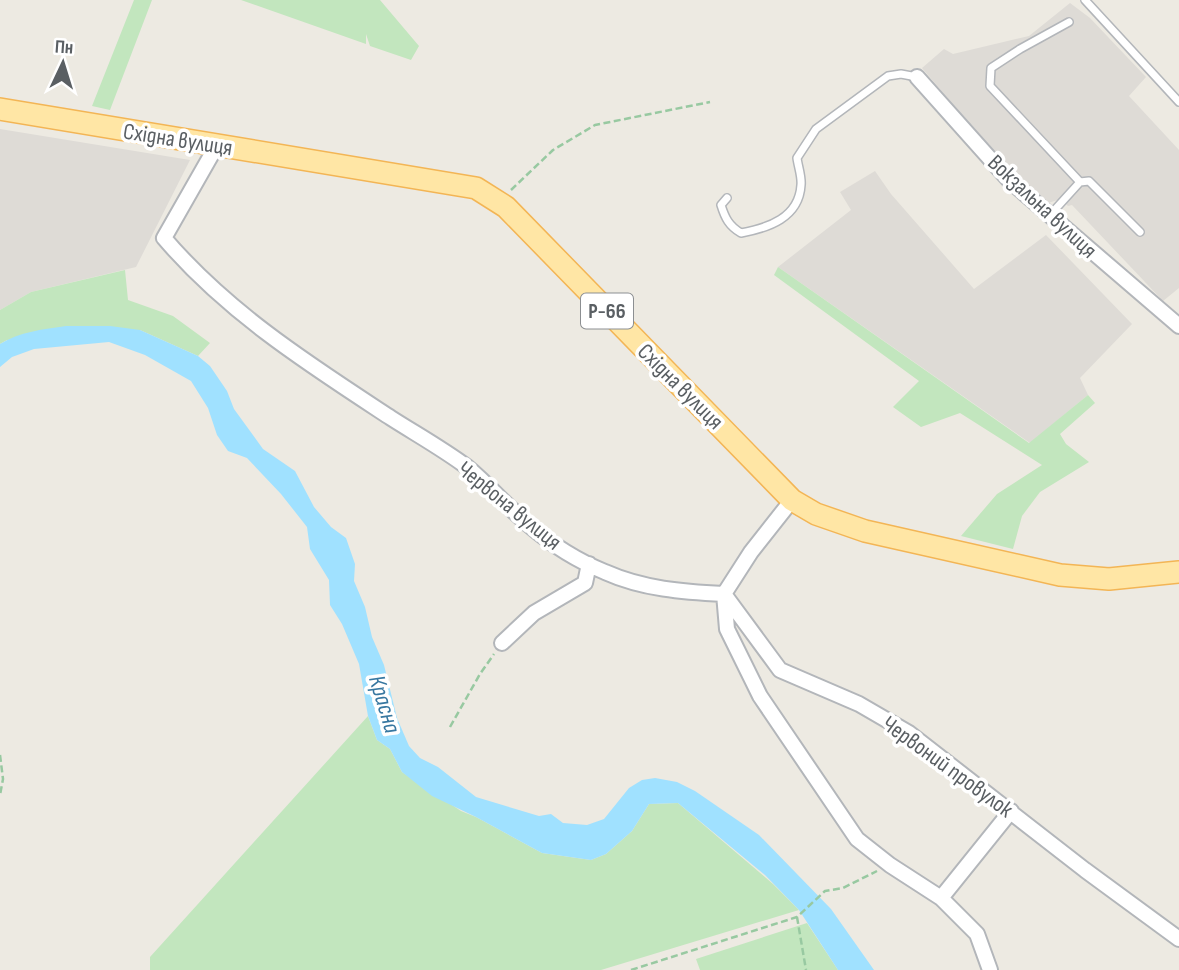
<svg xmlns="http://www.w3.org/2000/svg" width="1179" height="970" font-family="'Sofia Sans Condensed',sans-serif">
<rect width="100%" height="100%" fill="#edeae2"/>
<path fill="#dedbd6" d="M1070,3L1090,18L1146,77L1129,96L1179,150V288L1163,301L1072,205L1068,206L1061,199L1048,203L1007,168L922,68L944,49L953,54L1029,36Z
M0,129L190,160L136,267L31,292L0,310Z
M875,171L891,194L974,289L1046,235L1132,324L1080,378L1088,395L1030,443L778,267L851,210L840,192Z"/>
<path fill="#c2e6be" d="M134,0H152L110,110L92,106Z
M241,0H380L419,46L411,60L370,46L366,34V44Z
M778,267L1029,443L1088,395L1095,403L1060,434L1066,444L1089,462L1040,492L1022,516L1013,549L961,536L997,494L1042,465L960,413L921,427L893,407L919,381L774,275Z
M125,270L128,300L173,316L210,343L198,356L140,330L7,340L0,344V310L31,292Z
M368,716L377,740L390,749L402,772L461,811L476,817L542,853L591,860L606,854L632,831L649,804L678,803L773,884L799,910L601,970H150V957Z
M807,923L838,970H700L696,959Z"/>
<path fill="#a0e1ff" d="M66,326H110L140,330L198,356L210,366L227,391L234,409L263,449L295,471L314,507L331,527L346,538L355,564L354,581L365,607L372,637L384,665L397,718L409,746L420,758L438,767L476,797L539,816L551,814L563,823L587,825L604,819L629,788L642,780L655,778L677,782L695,791L759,835L831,909L874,970H838L799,910L765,875L678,803L649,804L632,831L606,854L591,860L542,853L476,817L432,796L402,772L390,749L377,740L368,716L359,664L342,624L330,605L329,580L310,549L307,527L281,494L247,458L228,451L217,435L208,408L191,381L145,355L109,342L34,349L12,357L0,367V344C19,332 44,329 66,326Z"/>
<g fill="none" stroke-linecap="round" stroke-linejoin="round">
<g stroke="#b3b6ba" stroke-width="10">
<path id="lane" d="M1085,0L1179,102
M1080,182L1089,181L1140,232
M727,198L721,205C725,218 729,226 741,233C768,228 799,218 801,185C802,177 798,166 797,158L816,129L888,76L901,74L917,77
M1050,215L1080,182L990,86L991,68L1020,49L1069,22"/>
</g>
<g stroke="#b3b6ba" stroke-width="18">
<path id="street" d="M917,77L1009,180L1179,326
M217,145L164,238C228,313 310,365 391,418C416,434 443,449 467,467C489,485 507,507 529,525C551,544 578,561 605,572C643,589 683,592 724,594L727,629L760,696L857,839L890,865L941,898L977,934L990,970
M792,500L751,552L724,594L780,670L859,704L909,733L1085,870L1179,939
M502,643L534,613L585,583L589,564
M941,898L1011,811"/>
</g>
<g stroke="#f3b555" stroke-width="24">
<path id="primary" d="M0,109L476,188L506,207L792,500L816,514L865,531L1060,575L1109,579L1179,572"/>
</g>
<path stroke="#98c9a1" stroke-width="2.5" stroke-dasharray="7 3.5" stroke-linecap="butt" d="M511,190L553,150L595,125L710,102
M450,727L480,674L494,654
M0,755L3,779L0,795
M797,917L806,970
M631,970L797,917L825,891L843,888L877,871"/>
<use href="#lane" stroke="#fff" stroke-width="7"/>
<use href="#street" stroke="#fff" stroke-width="14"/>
<use href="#primary" stroke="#ffe6a5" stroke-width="21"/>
</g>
<g text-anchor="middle" stroke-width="7" stroke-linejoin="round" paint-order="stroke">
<rect fill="#fff" stroke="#8c8f92" stroke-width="2" x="581" y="293.5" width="52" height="35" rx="5"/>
<g font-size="21" font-weight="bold" fill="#5a5f63">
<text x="607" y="318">Р-66</text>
</g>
<g font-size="23" fill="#5a5f63" stroke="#fff">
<text transform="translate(178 139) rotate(9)" y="8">Східна вулиця</text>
<text transform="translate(1043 206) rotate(43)" y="8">Вокзальна вулиця</text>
<text transform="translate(681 386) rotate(45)" y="8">Східна вулиця</text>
<text transform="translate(510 505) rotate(39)" y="8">Червона вулиця</text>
<text transform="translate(948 766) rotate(36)" y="8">Червоний провулок</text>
</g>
<g font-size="24" font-style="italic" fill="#3777a0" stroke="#fff">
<text transform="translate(385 704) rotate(73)" y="8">Красна</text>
</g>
</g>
<g transform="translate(63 63) rotate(4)" stroke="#ffffff" stroke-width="5" paint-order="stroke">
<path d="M0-5L12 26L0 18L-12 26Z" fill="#5a5f63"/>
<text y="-10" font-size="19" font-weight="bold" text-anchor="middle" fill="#5a5f63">Пн</text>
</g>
</svg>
